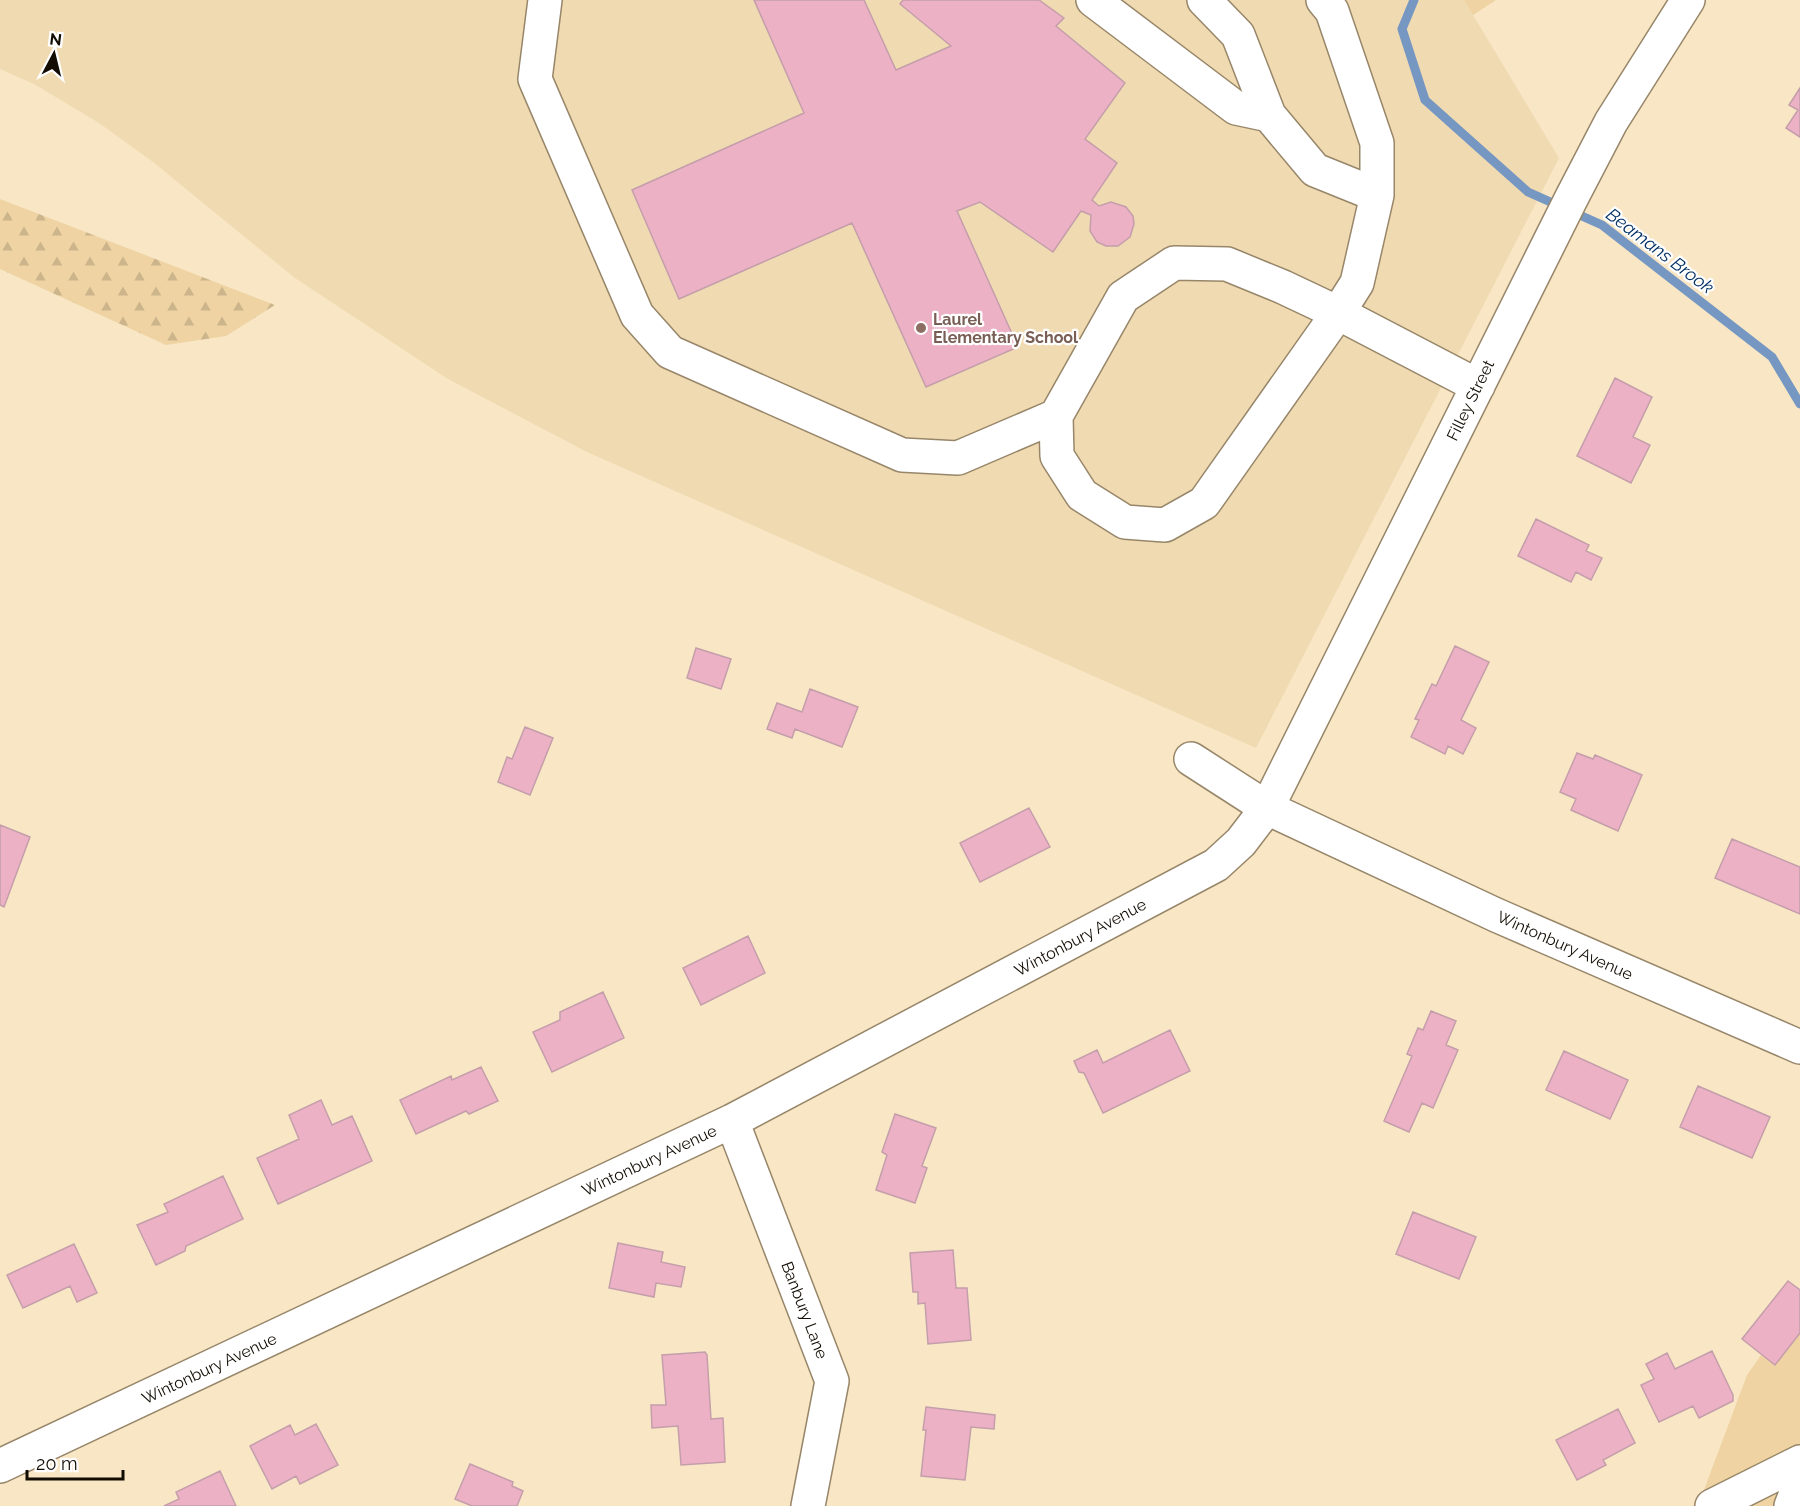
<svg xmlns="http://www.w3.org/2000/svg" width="1800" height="1506" font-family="Raleway,sans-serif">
<defs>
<pattern id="forest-firs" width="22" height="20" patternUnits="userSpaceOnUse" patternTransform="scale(1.5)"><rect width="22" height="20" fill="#efd3a3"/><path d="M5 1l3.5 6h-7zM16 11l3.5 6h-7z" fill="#ccb48b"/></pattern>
</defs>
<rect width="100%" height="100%" fill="#f8e6c5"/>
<path fill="#f0dab2" d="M0,0H1464L1559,158L1256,748L587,452L448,379L295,278L153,162L99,123L34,84L0,69Z"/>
<path fill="url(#forest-firs)" d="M1464,0H1496L1473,15Z
M0,199L275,305L226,336L166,345L0,269Z"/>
<path fill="#efd3a3" d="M1800,1300V1506H1698L1747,1375Z"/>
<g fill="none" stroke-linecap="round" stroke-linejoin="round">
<path stroke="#7697c2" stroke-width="9" d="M1414,0L1402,29L1425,100L1528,192L1602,225L1772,357L1800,404"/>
</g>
<path fill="#edb1c5" stroke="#c49eaa" stroke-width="1.5" d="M754,0H864L896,70L951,46L900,4L903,0H1039L1064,18L1056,26L1125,83L1085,139L1117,163L1092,200L1099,206L1111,202L1126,207L1133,216L1134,224L1130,237L1118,246H1106L1097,242L1090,231L1091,215L1081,211L1053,252L980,202L957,211L1018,347L926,387L852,223L679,299L632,190L804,113Z
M1800,88V137L1786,128L1798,110L1789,105Z
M1615,378L1652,397L1633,437L1650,445L1631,483L1577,456Z
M1536,519L1589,545L1586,551L1602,558L1591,580L1576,572L1571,582L1518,556Z
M1455,646L1489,662L1461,720L1476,728L1463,754L1448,746L1445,754L1411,737L1419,720L1415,719L1432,684L1436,686Z
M696,648L731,659L721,689L687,678Z
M810,689L858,707L842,747L795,729L792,738L767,729L777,703L802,712Z
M525,727L553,738L530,795L498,782L507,757L512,759Z
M1577,753L1593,759L1595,755L1642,775L1618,831L1571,810L1576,799L1560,792Z
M1029,808L1050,847L980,882L960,843Z
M0,825L30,837L4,907L0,905Z
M1732,839L1800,867V914L1715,878Z
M748,936L765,973L701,1005L683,968Z
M603,992L624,1038L552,1072L533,1032L560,1020V1012Z
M1431,1011L1456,1021L1446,1045L1458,1050L1433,1108L1422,1103L1409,1132L1384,1121L1412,1056L1407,1054L1418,1028L1423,1030Z
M1170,1030L1190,1071L1103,1113L1084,1073L1079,1072L1074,1061L1097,1050L1103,1063Z
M1564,1051L1628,1080L1610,1119L1546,1090Z
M481,1067L498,1101L469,1114L466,1111L416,1134L400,1100L451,1076L452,1080Z
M1698,1086L1770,1117L1752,1158L1680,1127Z
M321,1100L332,1125L352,1116L372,1161L278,1204L257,1158L299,1139L289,1115Z
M895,1114L936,1128L922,1166L927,1168L915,1203L876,1190L887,1155L882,1152Z
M223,1176L243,1219L186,1246L185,1251L156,1265L137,1225L168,1212L164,1204Z
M1413,1212L1476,1237L1459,1279L1396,1254Z
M618,1243L663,1252L661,1262L685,1267L681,1287L656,1283L654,1297L609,1288Z
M74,1244L97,1293L77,1302L70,1286L23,1308L7,1275Z
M953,1250L956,1288H967L971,1340L928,1344L925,1303L918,1304V1292H913L910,1253Z
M1788,1281L1800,1290V1333L1775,1365L1742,1339Z
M1712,1351L1733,1395V1401L1699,1418L1693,1406L1659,1422L1641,1385L1654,1379L1646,1364L1667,1353L1675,1369Z
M705,1352L707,1355L711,1419L723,1418L725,1462L681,1465L678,1426L652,1428L651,1405H666L662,1355Z
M926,1407L995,1415L994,1429L971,1427L965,1480L921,1476L926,1430H923Z
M1618,1409L1635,1443L1603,1460L1606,1465L1577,1480L1556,1440Z
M316,1424L338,1465L300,1484L296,1476L272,1489L250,1446L290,1425L295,1435Z
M470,1464L513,1482L512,1486L523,1491L517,1506H472L455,1499Z
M220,1471L236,1506H164L179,1499L176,1492Z"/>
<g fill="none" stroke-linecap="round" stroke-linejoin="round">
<g stroke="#978669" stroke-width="36">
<path id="minor" d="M545,0L535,79L637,315L670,352L902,455L958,458L1056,416
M1093,0L1236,108L1269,115
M1204,0L1238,35L1269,115L1315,170L1377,195
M1323,0L1332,11L1377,143V195L1357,283L1338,313L1478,386
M1174,263L1227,264L1283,287L1338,313L1204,503L1165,525L1125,522L1082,495L1057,456L1056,416L1123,297Z
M1191,759L1267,808L1496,915L1800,1047
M732,1121L832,1381L808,1506
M0,1466L732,1121L1216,865L1241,842L1267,808L1572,197L1611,122L1688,0
M1712,1506L1800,1462
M1791,1506L1800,1483"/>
</g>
<use href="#minor" stroke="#fff" stroke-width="33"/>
</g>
<circle fill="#8d6e63" stroke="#fff" stroke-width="2" cx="921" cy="328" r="6"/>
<g text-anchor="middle" stroke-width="4.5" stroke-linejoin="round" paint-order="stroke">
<g font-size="16" font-weight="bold" fill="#785e54" stroke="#fff" text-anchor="start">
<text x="933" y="325">Laurel<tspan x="933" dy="18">Elementary School</tspan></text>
</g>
<g font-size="16" fill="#120c03" stroke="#fff">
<text transform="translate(1470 400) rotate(-64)" y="6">Filley Street</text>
<text transform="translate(1080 937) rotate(-28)" y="6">Wintonbury Avenue</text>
<text transform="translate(1565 945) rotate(24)" y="6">Wintonbury Avenue</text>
<text transform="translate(649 1160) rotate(-25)" y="6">Wintonbury Avenue</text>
<text transform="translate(805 1310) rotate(69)" y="6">Banbury Lane</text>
<text transform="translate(209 1368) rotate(-25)" y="6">Wintonbury Avenue</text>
</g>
<g font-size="18" font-style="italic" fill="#003064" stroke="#fff">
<text transform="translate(1660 251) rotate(37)" y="6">Beamans Brook</text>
</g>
</g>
<g transform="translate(54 54) rotate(7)" stroke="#ffffff" stroke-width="4.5" paint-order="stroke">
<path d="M0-4.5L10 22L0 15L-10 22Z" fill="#120c03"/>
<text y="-9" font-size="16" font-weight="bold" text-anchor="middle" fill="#120c03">N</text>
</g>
<path d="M27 1470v9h96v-9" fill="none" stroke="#120c03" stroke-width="3"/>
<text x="36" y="1470" font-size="18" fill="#120c03" stroke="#ffffff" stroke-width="4.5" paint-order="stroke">20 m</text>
</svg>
